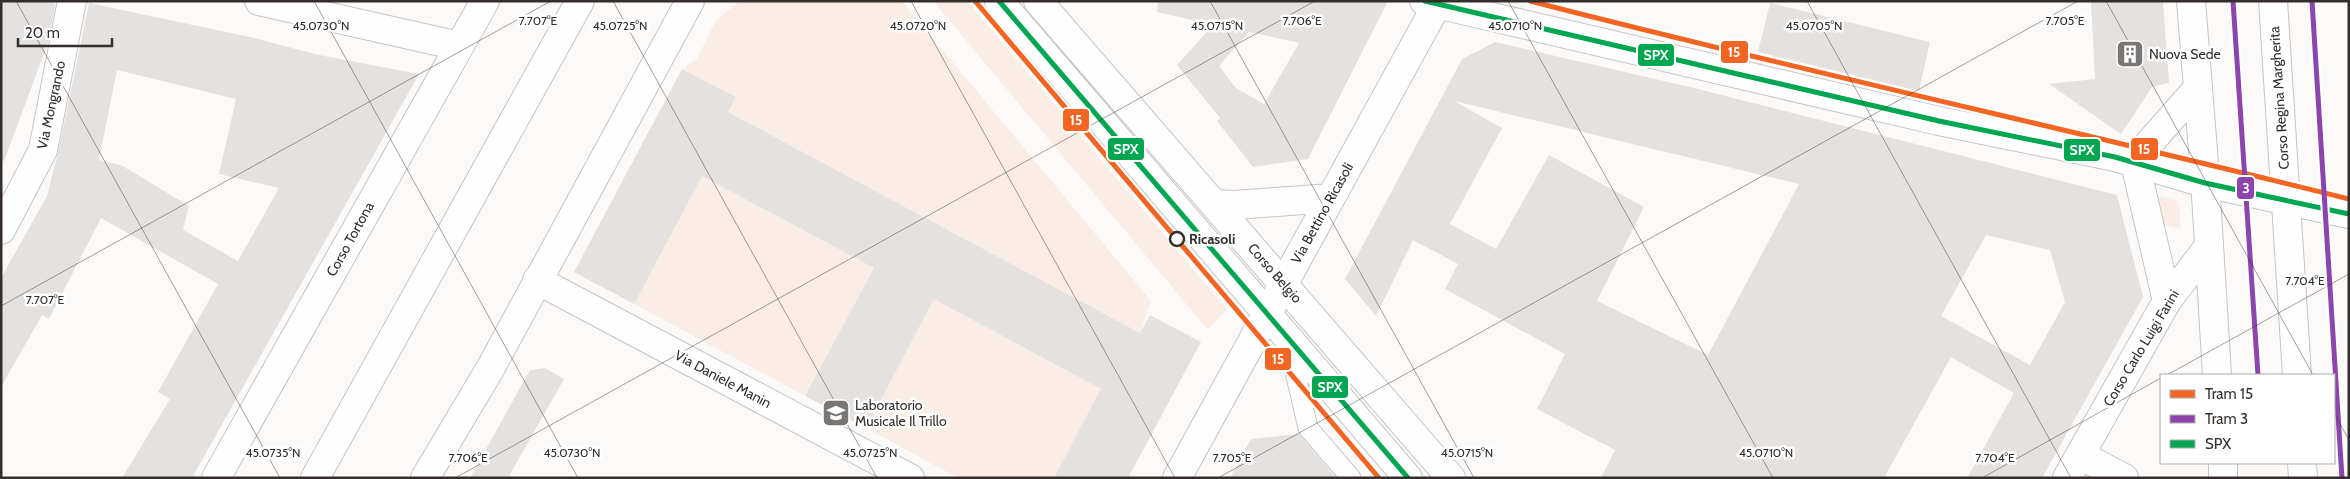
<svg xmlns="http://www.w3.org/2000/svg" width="2350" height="479" font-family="Cabin,sans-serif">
<rect width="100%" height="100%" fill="#fcfaf8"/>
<path fill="#faede5" d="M740,1H902L1151,301L1140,333L728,112L736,97L682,69L697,59L716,20Z
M933,1H967L1227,309L1208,330Z
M695,172L874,268L805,396L634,304Z
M2155,196L2179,201L2181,229L2161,225Z
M934,299L1107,392L1054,478H958L866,428Z"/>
<path fill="#e4e1df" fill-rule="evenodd" d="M1,1H56L49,40L4,161L1,160Z
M1158,1H1388L1308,159L1253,167L1217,121L1220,118L1177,65L1213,25L1157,12ZM1249,32L1299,43L1264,104L1236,88L1219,66Z
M2091,1H2163L2169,83L2152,87L2121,134L2049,84L2095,79Z
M89,3L250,37L319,55L419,74L192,478H122L170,399L158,392L218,284L101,218L49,319L42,315L1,387V278L47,196L58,153ZM117,70L236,99L219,174L279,188L238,261L183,230L189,206L121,165L99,160Z
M1770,3L1930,42L1919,91L1758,52Z
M1495,42L1690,87L2117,195L2143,297L2042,478H1967L2014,393L1951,357L1884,478H1601L1615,450L1537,409L1565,354L1445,289L1458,264L1413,240L1376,316L1345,279L1462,59ZM1454,101L1799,184L1708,355L1597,301L1644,207L1549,155L1496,249L1450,224L1502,128ZM1986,235L2050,250L2065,302L2030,365L1941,316Z
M682,69L736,97L728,112L1140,333L1150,315L1201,342L1128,478H1054L1101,389L934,299L866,428L805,396L874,268L702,176L634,304L574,272Z
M545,368L564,379L508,478H470L530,370Z
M1299,434L1336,478H1230L1251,439Z"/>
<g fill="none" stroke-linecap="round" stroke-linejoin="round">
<g stroke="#c7c4c2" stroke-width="21">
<path id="service" d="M1288,341L1308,428L1351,478"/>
</g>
<g stroke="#c7c4c2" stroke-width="30">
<path id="minor" d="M259,1L459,46
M2191,1L2204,163L2217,375
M1215,204L1233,205L1331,198
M1,230L43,150L72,1
M537,280L910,478
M2167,301L2135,163L2145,148L2198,88
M2080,455L2124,478
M2223,463V478
M216,478L485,1
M425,478L490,369L690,1
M1177,478L1439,1
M2067,478L2167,301L2209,246"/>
</g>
<g stroke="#c7c4c2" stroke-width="30">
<path id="tertiary" d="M1424,1L1939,121L2115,157L2205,183L2349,214"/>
</g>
<g stroke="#c7c4c2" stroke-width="30">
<path id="secondary" d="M999,1L1408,478
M1038,1L1451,478
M315,478L580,1"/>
</g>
<g stroke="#c7c4c2" stroke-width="30">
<path id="primary" d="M2273,1L2297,375
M2302,463L2303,478"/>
</g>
<use href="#service" stroke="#fffefe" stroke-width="19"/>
<use href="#minor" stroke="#fffefe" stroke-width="28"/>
<use href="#tertiary" stroke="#fffefe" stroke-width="28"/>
<use href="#secondary" stroke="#fffefe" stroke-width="28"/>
<use href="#primary" stroke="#fffefe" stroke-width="28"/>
<g stroke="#fff" stroke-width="9">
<path id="bus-1" d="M999,1L1408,478
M1425,1L1939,121L2115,157L2205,183L2349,214"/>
</g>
<use href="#bus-1" stroke="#00a651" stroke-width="5"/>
<g stroke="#fff" stroke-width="9">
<path id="tram-1" d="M975,1L1379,478
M1530,1C1802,71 2076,131 2349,199"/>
</g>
<g stroke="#fff" stroke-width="9">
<path id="tram-2" d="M2233,1L2258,375
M2312,1L2342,478"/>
</g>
<use href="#tram-1" stroke="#f26522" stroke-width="5"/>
<use href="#tram-2" stroke="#8e44ad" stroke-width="5"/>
</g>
<path fill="none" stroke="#342f2c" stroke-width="1" stroke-opacity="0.45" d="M16,1L280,478M314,1L578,478M613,1L877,478M911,1L1175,478M1210,1L1474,478M1508,1L1773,478M1807,1L2071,478M2106,1L2313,375M1,306L551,1M2167,375L2349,274M2334,413L2349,440M455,478L1315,1M1218,478L2078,1M1982,478L2161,378"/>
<defs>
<g id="building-square" transform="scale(1.4375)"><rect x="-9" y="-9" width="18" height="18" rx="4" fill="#7a7673" stroke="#fff"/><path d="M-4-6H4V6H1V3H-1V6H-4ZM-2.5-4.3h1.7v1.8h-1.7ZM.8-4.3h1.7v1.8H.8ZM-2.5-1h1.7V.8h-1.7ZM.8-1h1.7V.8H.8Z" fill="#fff"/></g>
<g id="school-square" transform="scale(1.4375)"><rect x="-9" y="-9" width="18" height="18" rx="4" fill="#7a7673" stroke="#fff"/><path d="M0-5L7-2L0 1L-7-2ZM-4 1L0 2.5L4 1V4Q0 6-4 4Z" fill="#fff"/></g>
</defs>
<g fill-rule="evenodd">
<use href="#building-square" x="2130" y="54"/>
<use href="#school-square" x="836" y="413"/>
</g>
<circle fill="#fff" stroke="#342f2c" stroke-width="2.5" cx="1177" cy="239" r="7"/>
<g text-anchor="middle" stroke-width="5" stroke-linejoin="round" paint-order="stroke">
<g font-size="14" fill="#342f2c" stroke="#fff" text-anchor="start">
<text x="2149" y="59">Nuova Sede</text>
<text x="855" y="410">Laboratorio<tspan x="855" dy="16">Musicale Il Trillo</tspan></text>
</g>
<g font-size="14" fill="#342f2c" stroke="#fff">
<text transform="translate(2279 98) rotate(-94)" y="5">Corso Regina Margherita</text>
<text transform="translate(51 105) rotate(-78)" y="5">Via Mongrando</text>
<text transform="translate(1322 213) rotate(-61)" y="5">Via Bettino Ricasoli</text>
<text transform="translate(350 239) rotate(-61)" y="5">Corso Tortona</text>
<text transform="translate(1275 273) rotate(49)" y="5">Corso Belgio</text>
<text transform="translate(2141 348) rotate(-59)" y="5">Corso Carlo Luigi Farini</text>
<text transform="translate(723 379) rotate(28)" y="5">Via Daniele Manin</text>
</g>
<g font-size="14" font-weight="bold" fill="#342f2c" stroke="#fff" text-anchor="start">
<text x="1189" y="244">Ricasoli</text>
</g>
</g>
<g font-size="12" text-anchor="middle" fill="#342f2c" stroke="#fff" stroke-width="5" stroke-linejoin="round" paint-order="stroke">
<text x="538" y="25">7.707°E</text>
<text x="1302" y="25">7.706°E</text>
<text x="2065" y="25">7.705°E</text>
<text x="321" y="30">45.0730°N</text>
<text x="620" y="30">45.0725°N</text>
<text x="918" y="30">45.0720°N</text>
<text x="1217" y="30">45.0715°N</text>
<text x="1515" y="30">45.0710°N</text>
<text x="1814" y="30">45.0705°N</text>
<text x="2305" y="285">7.704°E</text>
<text x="45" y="304">7.707°E</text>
<text x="273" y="457">45.0735°N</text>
<text x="572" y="457">45.0730°N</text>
<text x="870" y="457">45.0725°N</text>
<text x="1467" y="457">45.0715°N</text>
<text x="1766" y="457">45.0710°N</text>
<text x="468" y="462">7.706°E</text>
<text x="1232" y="462">7.705°E</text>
<text x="1995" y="462">7.704°E</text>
</g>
<g stroke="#fff" stroke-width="2">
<rect x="1720" y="40" width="29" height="24" rx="5" fill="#f26522"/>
<rect x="1637" y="43" width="38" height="24" rx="5" fill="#00a651"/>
<rect x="1062" y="108" width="28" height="24" rx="5" fill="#f26522"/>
<rect x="1107" y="137" width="38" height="24" rx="5" fill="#00a651"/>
<rect x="2130" y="137" width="29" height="24" rx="5" fill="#f26522"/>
<rect x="2063" y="138" width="38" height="24" rx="5" fill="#00a651"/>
<rect x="2236" y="176" width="19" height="24" rx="5" fill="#8e44ad"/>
<rect x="1264" y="347" width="28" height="24" rx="5" fill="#f26522"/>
<rect x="1311" y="375" width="38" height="24" rx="5" fill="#00a651"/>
</g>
<g font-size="14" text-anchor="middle" font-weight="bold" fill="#fff">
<text x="1734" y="57">15</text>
<text x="1656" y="60">SPX</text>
<text x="1076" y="125">15</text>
<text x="1126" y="154">SPX</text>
<text x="2144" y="154">15</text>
<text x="2082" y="155">SPX</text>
<text x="2246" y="193">3</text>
<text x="1278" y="364">15</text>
<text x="1330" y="392">SPX</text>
</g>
<rect width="2350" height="479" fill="none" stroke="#342f2c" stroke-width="5"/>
<rect x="2160" y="374" width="175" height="90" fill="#ffffff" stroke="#aeacab"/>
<rect x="2170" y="390" width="25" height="8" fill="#f26522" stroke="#aeacab"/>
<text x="2205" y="399" font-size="15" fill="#342f2c">Tram 15</text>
<rect x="2170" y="415" width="25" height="8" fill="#8e44ad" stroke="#aeacab"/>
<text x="2205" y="424" font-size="15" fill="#342f2c">Tram 3</text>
<rect x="2170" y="440" width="25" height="8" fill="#00a651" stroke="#aeacab"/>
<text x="2205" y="449" font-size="15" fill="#342f2c">SPX</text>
<path d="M18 38v8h94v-8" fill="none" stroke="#342f2c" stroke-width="2.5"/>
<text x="25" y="38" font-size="15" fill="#342f2c" stroke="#ffffff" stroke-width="4" paint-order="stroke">20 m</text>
</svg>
